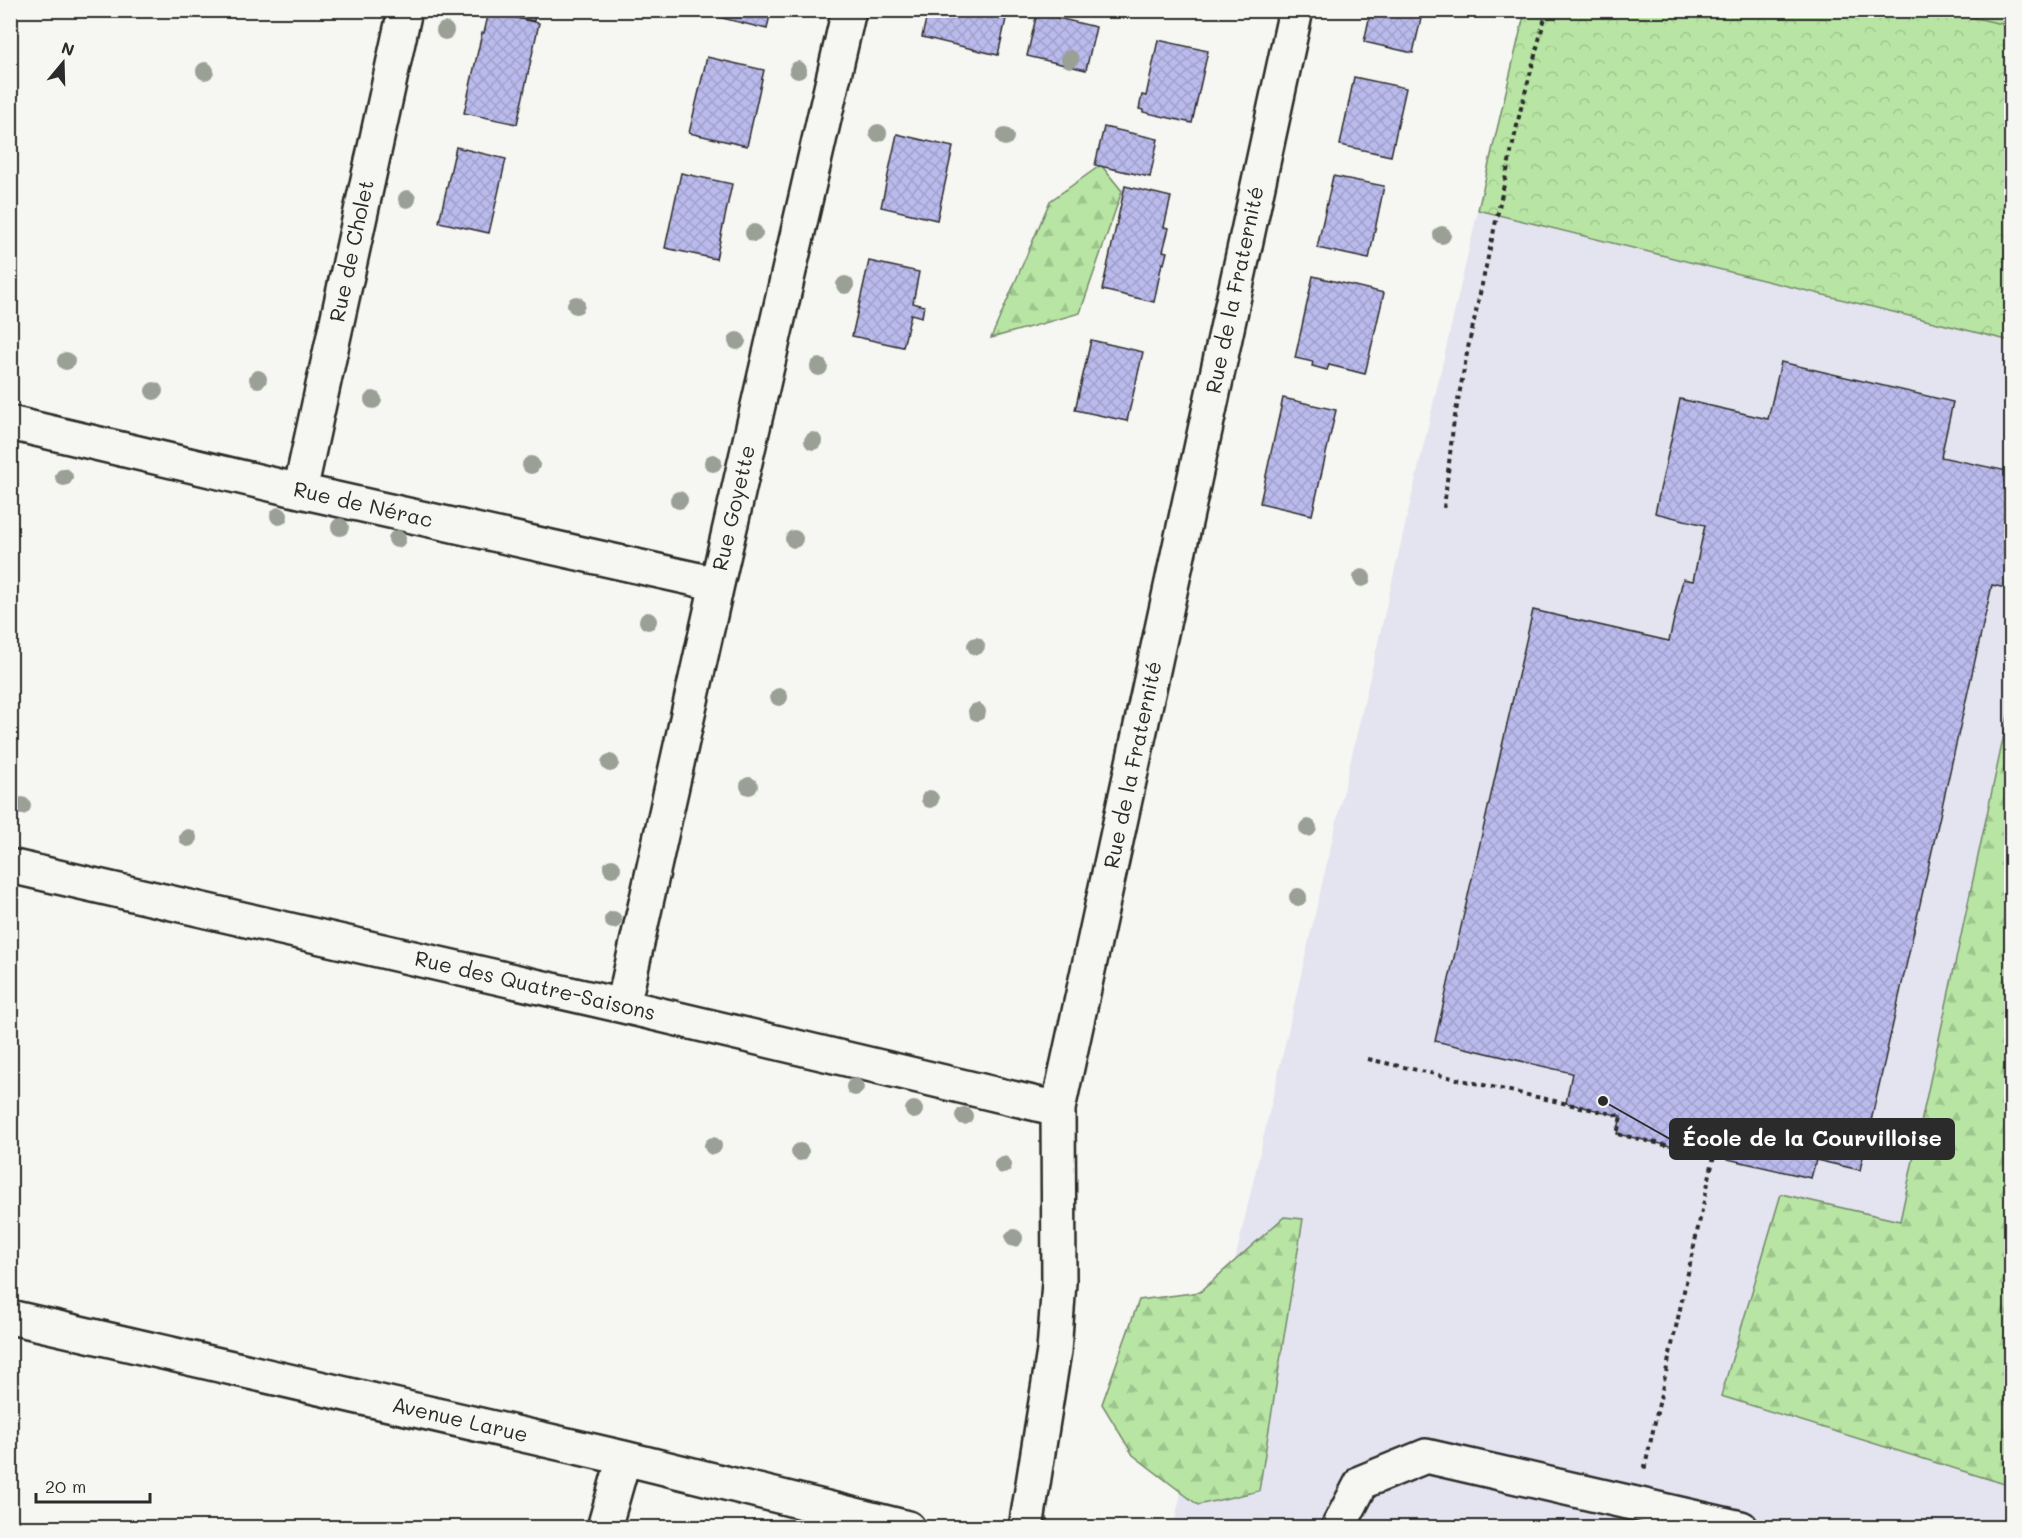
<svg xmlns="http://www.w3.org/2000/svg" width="2022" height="1538" font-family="Mali,sans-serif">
<defs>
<pattern id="forest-firs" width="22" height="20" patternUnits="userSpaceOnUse" patternTransform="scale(1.5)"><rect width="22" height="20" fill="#b8e5a4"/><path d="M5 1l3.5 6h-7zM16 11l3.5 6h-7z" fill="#9ec58d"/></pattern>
<pattern id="park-crowns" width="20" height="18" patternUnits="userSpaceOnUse" patternTransform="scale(1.5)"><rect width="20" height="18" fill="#b8e5a4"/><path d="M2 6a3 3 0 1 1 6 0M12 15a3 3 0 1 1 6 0" fill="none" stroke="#9ec58d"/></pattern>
<pattern id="building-cross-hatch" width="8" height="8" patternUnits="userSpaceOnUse" patternTransform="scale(1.5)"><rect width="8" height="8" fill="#babaec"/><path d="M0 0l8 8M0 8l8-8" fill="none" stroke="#a0a0cb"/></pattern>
</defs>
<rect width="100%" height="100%" fill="#f6f6f2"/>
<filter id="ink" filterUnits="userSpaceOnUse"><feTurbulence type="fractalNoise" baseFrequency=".0167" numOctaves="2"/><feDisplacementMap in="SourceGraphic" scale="12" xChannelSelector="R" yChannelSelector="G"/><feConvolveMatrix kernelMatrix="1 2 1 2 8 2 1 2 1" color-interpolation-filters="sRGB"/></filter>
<g filter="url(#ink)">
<path fill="#e4e4f0" d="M1478,210L2011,341V764L1856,1437L2011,1486V1527L1173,1528Z"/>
<path fill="url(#forest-firs)" stroke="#728868" stroke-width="1.5" d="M1101,165L1122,191L1080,313L991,338L1050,201Z
M2011,702V1486L1721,1396L1781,1194L1900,1221Z
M1284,1217L1303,1219L1259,1491L1198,1505L1133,1455L1102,1404L1139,1300L1200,1292Z"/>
<path fill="url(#park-crowns)" stroke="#728868" stroke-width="1.5" d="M1525,11H2011V341L1478,210Z"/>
<path fill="#b8e5a4" stroke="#728868" stroke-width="1.5" d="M1945,11H2011V26Z"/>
<path fill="url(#building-cross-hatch)" stroke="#2b2b2b" stroke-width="1.5" d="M493,10H536L534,21L492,12Z
M719,10H771L767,29L718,17Z
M928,10H1008L998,55L922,37Z
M1371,10H1423L1413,53L1364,42Z
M489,12L539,23L517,124L464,113L482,33H484Z
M1037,13L1096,27L1086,70L1027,56Z
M1158,40L1208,51L1192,123L1143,112V110L1139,109L1142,95L1146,96Z
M707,57L764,70L747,146L689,133Z
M1354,77L1406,88L1391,156L1340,145Z
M1104,127L1158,139L1150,177L1095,165Z
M897,134L953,147L937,220L881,207Z
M456,147L506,159L489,233L439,222Z
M681,173L732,184L716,259L665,248Z
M1333,176L1384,186L1369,259L1317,248Z
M1125,186L1171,197L1164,227L1169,228L1163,251L1167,252L1164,264L1162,263L1154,302L1102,290Z
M869,261L919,272L913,303L924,306L922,317L911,314L903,347L852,336Z
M1313,276L1384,293L1365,374L1329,365L1327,370L1312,366L1313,362L1295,358Z
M1091,340L1143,352L1127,421L1075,410Z
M1781,362L1953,402L1941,457L2012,472V565L2006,588L1992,585L1860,1170L1816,1160L1811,1178L1617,1134L1621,1116L1566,1103L1572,1073L1435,1041L1533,610L1669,641L1683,579L1693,581L1705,525L1655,513L1680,399L1768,419Z
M1283,398L1336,410L1312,515L1260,503Z"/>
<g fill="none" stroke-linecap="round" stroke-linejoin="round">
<g stroke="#2b2b2b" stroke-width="38">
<path id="minor" d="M10,423L300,491L717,584
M300,491L405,10
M10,866L623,1006L1058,1109
M623,1006L717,584L849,10
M10,1317L624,1458L908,1528
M604,1528L624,1458
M1026,1528L1054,1351L1059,1282L1058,1109L1296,10
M1338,1528L1362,1482L1426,1456L1741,1528"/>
</g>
<path stroke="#2b2b2b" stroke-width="4" stroke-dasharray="4.5 4.5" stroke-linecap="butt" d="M1444,508L1453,427L1468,348L1520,112L1547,10
M1368,1059L1621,1116L1617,1134L1714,1156L1644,1471"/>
<use href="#minor" stroke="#f6f6f2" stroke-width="33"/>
</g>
<g fill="#9aa095">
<circle cx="445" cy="31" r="9"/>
<circle cx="1070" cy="59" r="9"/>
<circle cx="798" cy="70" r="9"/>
<circle cx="205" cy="71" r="9"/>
<circle cx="878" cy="133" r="9"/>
<circle cx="1005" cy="137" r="9"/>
<circle cx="407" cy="199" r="9"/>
<circle cx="754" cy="233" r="9"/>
<circle cx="1442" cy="235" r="9"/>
<circle cx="845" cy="285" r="9"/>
<circle cx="576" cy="305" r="9"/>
<circle cx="737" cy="341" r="9"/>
<circle cx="66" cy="361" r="9"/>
<circle cx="819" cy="367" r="9"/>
<circle cx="258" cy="379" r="9"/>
<circle cx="154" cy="391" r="9"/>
<circle cx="373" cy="400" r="9"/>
<circle cx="813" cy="441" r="9"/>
<circle cx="713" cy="463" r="9"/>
<circle cx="531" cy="465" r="9"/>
<circle cx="64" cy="477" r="9"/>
<circle cx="679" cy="500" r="9"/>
<circle cx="279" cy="516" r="9"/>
<circle cx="340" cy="527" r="9"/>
<circle cx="397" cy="539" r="9"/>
<circle cx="794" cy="539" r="9"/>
<circle cx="1362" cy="578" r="9"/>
<circle cx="648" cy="621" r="9"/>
<circle cx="976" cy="646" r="9"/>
<circle cx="779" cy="697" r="9"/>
<circle cx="977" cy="712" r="9"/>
<circle cx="610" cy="763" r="9"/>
<circle cx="749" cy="786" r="9"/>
<circle cx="930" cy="799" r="9"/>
<circle cx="22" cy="806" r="9"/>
<circle cx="1308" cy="828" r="9"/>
<circle cx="188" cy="838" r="9"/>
<circle cx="612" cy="868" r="9"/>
<circle cx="1298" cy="897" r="9"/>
<circle cx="613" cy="920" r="9"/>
<circle cx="855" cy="1087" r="9"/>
<circle cx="914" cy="1110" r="9"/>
<circle cx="964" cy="1116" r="9"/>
<circle cx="713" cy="1146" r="9"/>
<circle cx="800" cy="1152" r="9"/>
<circle cx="1003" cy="1165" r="9"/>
<circle cx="1014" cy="1238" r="9"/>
</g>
</g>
<g text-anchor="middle" stroke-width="4.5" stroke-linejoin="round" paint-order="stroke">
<g font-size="21" fill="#2b2b2b" stroke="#f6f6f2">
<text transform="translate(352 251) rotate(-78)" y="7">Rue de Cholet</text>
<text transform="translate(1235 290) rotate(-78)" y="7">Rue de la Fraternité</text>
<text transform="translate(363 505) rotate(13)" y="7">Rue de Nérac</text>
<text transform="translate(734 508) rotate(-77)" y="7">Rue Goyette</text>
<text transform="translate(1133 765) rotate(-78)" y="7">Rue de la Fraternité</text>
<text transform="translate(535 986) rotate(13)" y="7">Rue des Quatre-Saisons</text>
<text transform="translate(460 1420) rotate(13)" y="7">Avenue Larue</text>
</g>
</g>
<path fill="none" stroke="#2b2b2b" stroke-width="2" d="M1603 1101L1670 1139"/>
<circle fill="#2b2b2b" stroke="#f6f6f2" stroke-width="2" cx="1603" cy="1101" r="6"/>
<rect fill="#2b2b2b" stroke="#2b2b2b" stroke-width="2" x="1670" y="1119" width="284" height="40" rx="6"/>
<g font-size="22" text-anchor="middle" font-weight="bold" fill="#fff">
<text x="1812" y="1146">École de la Courvilloise</text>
</g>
<rect width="2022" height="1538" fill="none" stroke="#f6f6f2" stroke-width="36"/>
<rect x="18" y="18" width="1986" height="1502" fill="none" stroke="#2b2b2b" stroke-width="2" filter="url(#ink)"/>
<g transform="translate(63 63) rotate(19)" stroke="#f6f6f2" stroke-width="4.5" paint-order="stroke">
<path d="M0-4.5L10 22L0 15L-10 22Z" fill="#2b2b2b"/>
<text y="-9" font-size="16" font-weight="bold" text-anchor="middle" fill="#2b2b2b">N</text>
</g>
<path d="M36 1493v9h114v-9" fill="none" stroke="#2b2b2b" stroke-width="3"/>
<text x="45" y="1493" font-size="18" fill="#2b2b2b" stroke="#f6f6f2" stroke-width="4.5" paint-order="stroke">20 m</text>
</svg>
